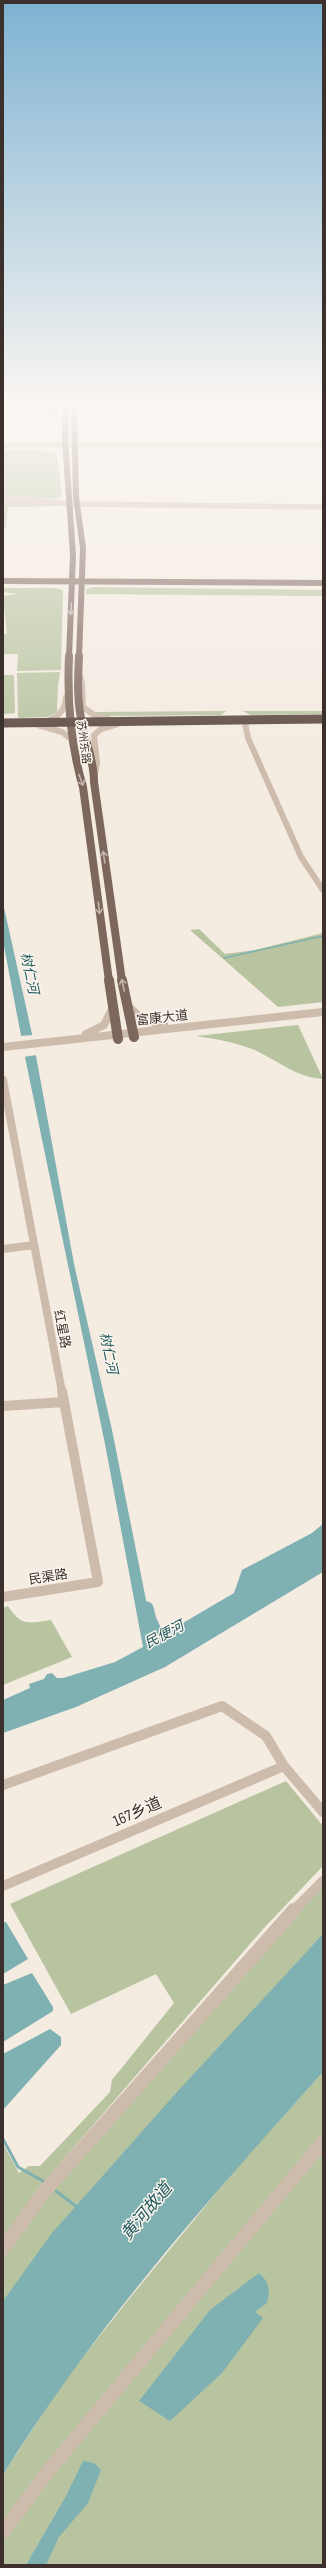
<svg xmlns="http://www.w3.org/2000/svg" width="326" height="2568" font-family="'Sofia Sans Condensed','Noto Sans SC',sans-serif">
<rect width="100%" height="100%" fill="#f4ebe1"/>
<path fill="#b8c4a0" d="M43,401H58V414H43Z
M36,449L57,454L62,497L54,499L3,496V450Z
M3,500L56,504L62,506L8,507L6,528H3Z
M93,587L323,590V596L86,594V589Z
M3,588H55L63,590L61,670L17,671L18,654H3V634H7L3,596L18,594L3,592Z
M60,672L58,686L57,712L47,717L18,718L17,673Z
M3,675H14L15,713L3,714Z
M226,711L221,715L106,716L92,712Z
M242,711H323V714L251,715Z
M199,929L225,954L255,950L323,933V1002L278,1007L190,930Z
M298,1025L323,1079C296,1078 276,1059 252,1049C234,1042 215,1039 196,1036Z
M8,1606C22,1627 28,1623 51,1620L72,1657L3,1685V1608Z
M286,1781L323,1826V1866L263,1929L36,2191L3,2240V2144L19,2173L29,2166H40L110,2092L112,2080L174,2003L156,1974L71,2014L10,1904Z
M323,1886V1935L3,2302V2259L32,2214L275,1935Z
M323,2072V2565H3V2475L64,2381L129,2299L240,2164Z"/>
<path fill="#7fb0b2" d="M3,903L32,1034L74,1264L112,1430L154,1640L234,1593L242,1570L312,1533L323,1524V1572L165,1667L76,1707L3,1733V1700L30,1688L29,1684L44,1679L47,1674L52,1673L57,1678H63L115,1662L143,1647L105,1444L26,1062L3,941Z
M6,1922L28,1959L3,1974V1923Z
M323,1934V2072C209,2199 93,2329 3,2475V2301L52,2233L177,2092Z
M32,1973L53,2007V2011L3,2042V1985Z
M50,2029L61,2037V2045L3,2110V2054Z
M259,2273C270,2283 270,2289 267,2303L255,2312L263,2318L222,2373L170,2421L139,2401L210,2310Z
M83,2461L94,2463L101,2470L88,2503L59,2537L46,2565H26L66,2496Z"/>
<path fill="#f4ebe1" d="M34,1035L37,1055L23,1057L19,1036Z"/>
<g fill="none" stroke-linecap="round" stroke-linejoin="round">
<path stroke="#7fb0b2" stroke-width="1.5" d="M224,958L323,936"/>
<path stroke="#7fb0b2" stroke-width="3" d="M3,2139L18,2167L43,2181
M56,2191L77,2207"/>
<path stroke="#7fb0b2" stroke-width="13" d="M147,1608L150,1620L165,1651"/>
<path stroke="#cdbbac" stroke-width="5.5" d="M3,445H323
M3,499L77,504L323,507"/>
<path stroke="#cdbbac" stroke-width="6" d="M78,670L82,683L83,707L94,715L111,720
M43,722C57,718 65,712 66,697
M245,723L248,738L301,857L323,890
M38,725L62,732L72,740
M94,780L97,763L94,735L101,729L118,724"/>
<path stroke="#cdbbac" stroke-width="8" d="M128,1006L143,1020L164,1025
M86,1034L104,1025L113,1007
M3,1047L323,1012
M3,1080L62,1392
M3,1249L34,1245"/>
<path stroke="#cdbbac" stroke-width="10" d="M3,1406L64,1402
M3,1597L98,1582L62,1391
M3,1785L222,1706L266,1736L284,1766L323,1812
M3,1886L284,1766
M293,1911L323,1881"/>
<path stroke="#cdbbac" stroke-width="14" d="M3,2249L43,2193L294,1910
M3,2532L49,2470L323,2142"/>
<path stroke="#7d675c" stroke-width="6" d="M66,401L65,439L73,555L69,657
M74,401L76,497L83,548L79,657
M3,581L323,583"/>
<path stroke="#7d675c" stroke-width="8" d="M69,656C67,701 70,743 83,787L109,981
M79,656C78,677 77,698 81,718C85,740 94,759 94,782L122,981"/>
<path stroke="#7d675c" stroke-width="10" d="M109,980L118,1039
M122,980L134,1037"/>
<path stroke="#5c4a42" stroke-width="9" d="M3,723L323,719"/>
</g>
<defs><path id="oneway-shaft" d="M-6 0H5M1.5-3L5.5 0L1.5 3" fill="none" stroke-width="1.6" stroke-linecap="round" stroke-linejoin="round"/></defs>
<g stroke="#c2b5ac">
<use href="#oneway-shaft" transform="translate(71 609) rotate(92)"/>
<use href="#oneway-shaft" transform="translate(81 780) rotate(69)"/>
<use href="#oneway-shaft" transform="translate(104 857) rotate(-98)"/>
<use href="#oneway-shaft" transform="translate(99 908) rotate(83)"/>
<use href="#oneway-shaft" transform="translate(123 985) rotate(-102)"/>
</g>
<linearGradient id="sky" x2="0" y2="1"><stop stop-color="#7eb2d2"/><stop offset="0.53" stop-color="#faf6f2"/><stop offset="1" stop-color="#faf6f2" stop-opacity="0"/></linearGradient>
<rect width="326" height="760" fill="url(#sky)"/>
<g text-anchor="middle" stroke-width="3" stroke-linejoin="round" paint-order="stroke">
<g font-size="11" fill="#3b302b" stroke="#fbf5ee">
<text transform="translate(84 742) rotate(82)" y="4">苏州东路</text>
</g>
<g font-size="13" fill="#3b302b" stroke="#fbf5ee">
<text transform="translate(162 1017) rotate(-6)" y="5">富康大道</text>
<text transform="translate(63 1329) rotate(79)" y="5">红星路</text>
<text transform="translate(48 1576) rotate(-9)" y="5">民渠路</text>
</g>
<g font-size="14" font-style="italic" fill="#1f5a5e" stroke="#fbf5ee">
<text transform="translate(30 973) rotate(78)" y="5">树仁河</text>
<text transform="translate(109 1353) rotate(78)" y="5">树仁河</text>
<text transform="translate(164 1634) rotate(-28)" y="5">民便河</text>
</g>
<g font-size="16" fill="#3b302b" stroke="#fbf5ee">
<text transform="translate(137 1811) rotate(-23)" y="6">167乡道</text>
</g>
<g font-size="17" font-style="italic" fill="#1f5a5e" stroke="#fbf5ee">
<text transform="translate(146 2211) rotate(-50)" y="6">黄河故道</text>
</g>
</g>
<rect width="326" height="2568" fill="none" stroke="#3b302b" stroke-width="8"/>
</svg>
